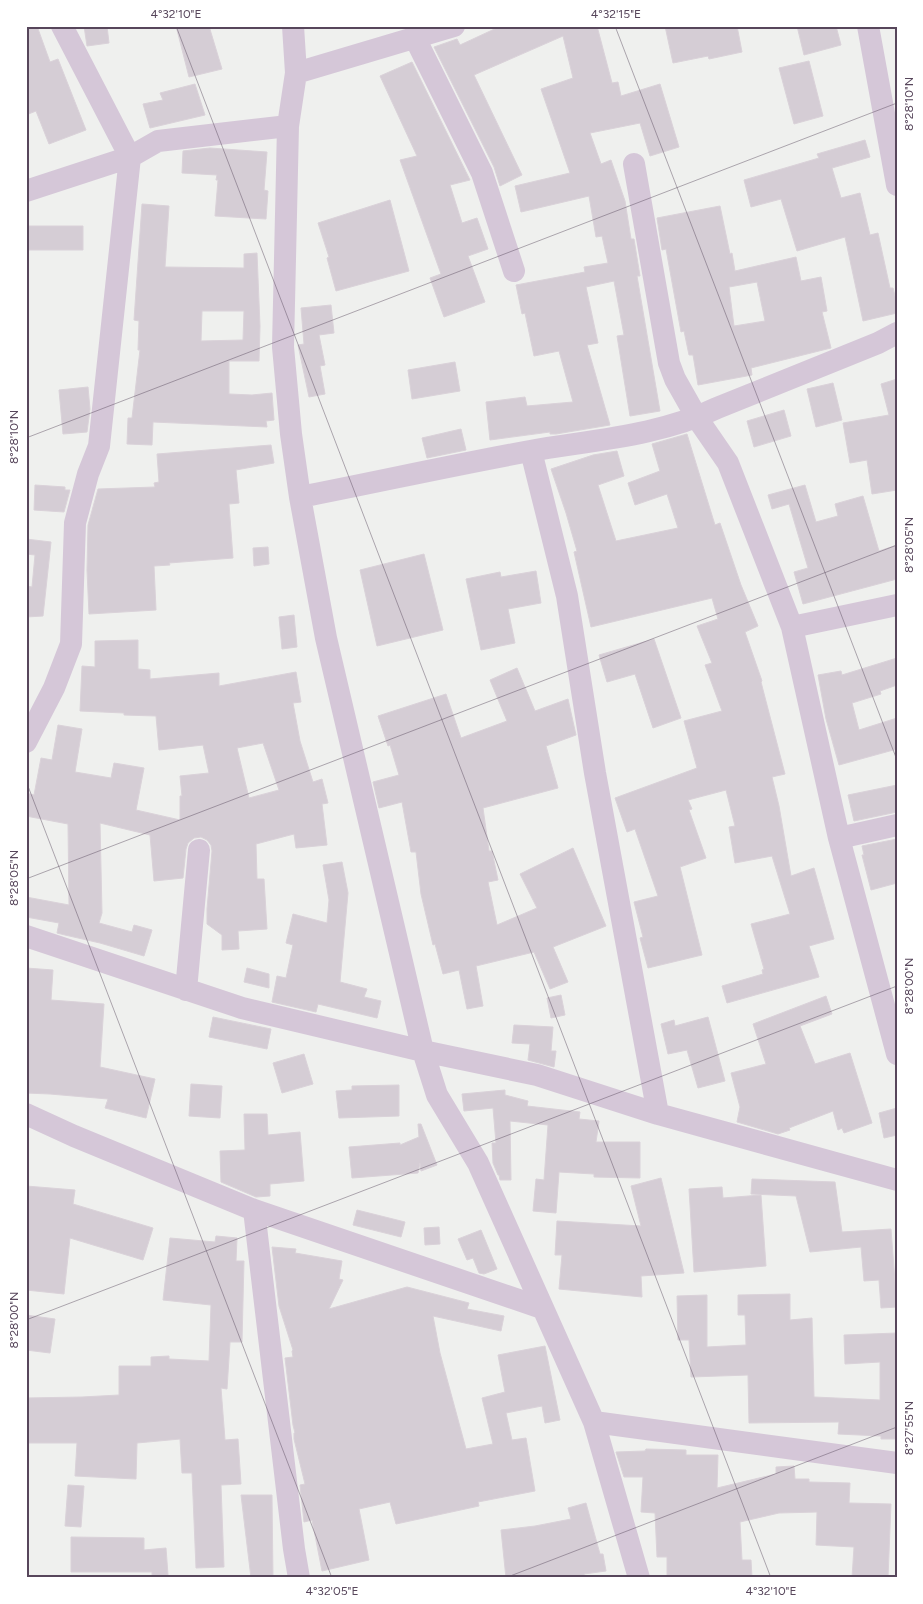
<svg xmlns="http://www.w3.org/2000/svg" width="923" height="1604" font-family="Figtree,sans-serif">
<rect width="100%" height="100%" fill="#eff0ee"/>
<path fill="#d5cdd5" stroke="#dad2d9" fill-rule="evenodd" d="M26,26H37L50,62L58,59L86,130L49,144L36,111L26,115Z
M84,26H107L109,43L87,46Z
M176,26H209L222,69L189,77Z
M501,26H597L612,83L618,82L621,96L660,84L679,147L650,156L640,123L590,133L601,164L611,160L625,201L631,239H634L640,276H637L660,411L630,416L617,336L624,335L614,281L586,287L598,343L587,345L610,425L556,434H550V432L490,440L486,402L525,397L527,406L573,402L559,351L534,356L525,313L522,314L516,285L585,272L584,267L608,263L602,236L596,237L589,196L521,212L515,186L570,173L541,89L573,78L563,36L474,75L522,175L500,186L494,167L434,47L457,39L460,45Z
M665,26H737L742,52L709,59L708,56L673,63Z
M797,26H836L841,45L804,55Z
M809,61L823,116L794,124L779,68Z
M412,62L470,180L450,185L462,223L477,218L488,249L468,256L485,302L444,317L430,278L441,274L400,160L417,156L380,76Z
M195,84L205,115L150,128L143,104L163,100L160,93Z
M865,140L870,157L832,168L841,198L860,193L870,235L878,233L890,288H893L897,304V313L863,321L845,237L797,251L781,199L751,207L744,180L819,158L817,154Z
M210,148L267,152L264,190L268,191L266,219L215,216L218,180H216L217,175L182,173L183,151Z
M390,200L409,271L336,291L327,258L329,257L318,223Z
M142,204L169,206L165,267L244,268V254L257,253L260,326L259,361H229V394L252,395L272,393L274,420L266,421L267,427L153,422L152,445L127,444L128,418H132L140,350H138L139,321L134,320ZM202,311H244L243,340L201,341Z
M720,206L730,254L732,253L735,271L796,257L801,281L821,277L827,311L822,312L831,348L751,368L752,375L698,385L693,355H689L684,331L681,332L666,249L662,250L657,218ZM757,282L765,321L734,326L729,287Z
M26,226H83V250H26Z
M331,305L334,333L319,335L325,365L320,366L325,394L309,397L298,345L304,344L301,308Z
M455,362L460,391L412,399L408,370Z
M897,379V490L872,494L867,460L850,463L843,423L889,415L881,384Z
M833,383L842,420L816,427L807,389Z
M88,387L90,409L87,432L63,434L59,390Z
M784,410L791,436L754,447L747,421Z
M461,429L466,450L427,458L422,438Z
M687,434L715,525L720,523L741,585L758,626L745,632L762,681L761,682L785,774L772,777L779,806L791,876L814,868L834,939L809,946L819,977L727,1003L722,986L763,974L762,970L764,969L751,924L790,914L772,856L735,863L729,827L735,826L726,790L688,800L692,809L689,810L706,858L680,867L702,955L648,968L640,938L643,937L634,902L658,896L635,829L627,832L615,798L697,768L684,721L722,711L705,665L712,663L697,626L718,619L712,598L591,627L574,552L577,551L566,513L551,469L593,455L617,451L624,476L598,485L616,541L678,528L667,494L635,505L628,483L660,471L652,444Z
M271,445L274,463L236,470L239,503L229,504L233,558L169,563L170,565L154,566L156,610L89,614L87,570L88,525L98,489L155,487L154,483L159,482L157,454Z
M35,485L65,487V490H70L64,512L34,510Z
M805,485L816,522L838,516L835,504L863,496L879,551L897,545V579L803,604L794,572L808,568L789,504L772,509L768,495Z
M26,539L51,542L43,616L26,617V586L32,587L35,555L26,554Z
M268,547L269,564L254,566L253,548Z
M424,554L443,630L377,646L360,570Z
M536,571L541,603L508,609L515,643L481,650L466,579L500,572L501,577Z
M294,615L297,647L282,649L279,617Z
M654,639L681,718L653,728L635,674L607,682L599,655Z
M138,640V669L150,670V679L219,673V686L296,672L301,702L293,703L300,741L313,782L322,779L328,803L322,804L327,845L296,848L294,834L256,844L257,879H264L267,929L238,931L239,949L222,950V935L207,924V909L212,851L211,845L207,840L201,837L194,838L188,843L186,849L183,878L154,881L150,835L100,823L102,913L99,923L132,932L134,925L152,930L144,956L100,943L65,935L57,933L59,923L26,917V897L69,905L68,824L26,816V793L34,795L41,758L52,760L58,725L82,729L75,772L111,778L114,763L144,768L136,810L180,820V796H182L180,776L209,773L203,745L159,750L156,716L124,715V713L80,711L82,666L95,667V641ZM263,743L279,790L249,798L237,748Z
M897,658V685L880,691L881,694L852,703L859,730L897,718V749L839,765L826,719L818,675L841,671L842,675Z
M517,668L535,711L568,699L576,735L546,746L558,788L483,808L489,851H492L498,880L488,882L497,925L537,908L520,874L573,848L606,926L553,947L568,982L550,989L534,952L476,966L483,1006L467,1009L459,970L443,974L435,944L433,945L421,894L416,852H411L402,802L379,808L373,782L399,775L390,745L388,746L378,716L446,694L461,738L507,721L490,680Z
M897,785V812L854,821L848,795Z
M897,839V883L871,890L862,855H864L862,846Z
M342,862L348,893L340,982L367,989L364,997L381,1001L377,1018L318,1004L316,1012L272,1002L277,976L286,978L293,945L286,943L293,914L327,923L329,900L323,865Z
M26,968L53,970L51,1000L104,1004L100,1067L155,1079L146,1118L105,1108L108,1099L50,1094L26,1093Z
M247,968L269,974V988L244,982Z
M561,995L565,1015L551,1018L547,998Z
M826,996L832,1014L800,1026L815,1064L850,1053L872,1123L844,1133L842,1128L838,1130L833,1111L789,1128L790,1130L778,1134L737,1122L740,1107L731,1073L766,1064L753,1024Z
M213,1017L271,1029L267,1049L209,1037Z
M708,1017L725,1081L698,1088L687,1050L668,1054L661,1024L674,1020L675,1026Z
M514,1025L553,1027L551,1051H556L554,1067L528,1060L530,1044L512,1043Z
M304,1054L313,1084L282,1093L273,1063Z
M191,1084L222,1086L220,1118L189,1116Z
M399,1085V1116L339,1118L336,1091L352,1090V1086Z
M505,1090V1095L528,1101L527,1106L580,1112L579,1119L599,1121L596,1142H640V1178L594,1177V1174L559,1172L556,1213L533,1211L536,1179L544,1180L548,1125L510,1121L511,1180H500L499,1175H498L493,1163L492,1143H496L493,1108L464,1111L462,1094Z
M897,1108V1135L884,1138L879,1113Z
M244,1114H267L268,1135L300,1132L304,1181L270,1184V1196L256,1197L221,1182L220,1151L245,1150Z
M418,1124H421L437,1165L421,1171L420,1163L418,1173L352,1178L349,1147L400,1143V1145L419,1137Z
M661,1178L684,1273L641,1276L642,1297L559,1289L562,1255H555L557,1221L641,1226L631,1186Z
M752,1179L835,1182L842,1232L891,1229L897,1307L881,1308L879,1280L864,1281L861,1247L810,1252L796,1196L751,1194Z
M26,1186L75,1190L73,1204L153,1228L143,1260L70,1238L64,1294L26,1290L28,1251H26L28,1210H26Z
M722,1187L723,1198L761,1195L766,1266L694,1272L689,1189Z
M357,1210L405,1222L401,1237L353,1225Z
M439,1227L440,1244L425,1245L424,1228Z
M481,1230L497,1269L484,1274L479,1273L473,1258L467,1260L458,1239Z
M216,1236L237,1238L236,1261H244L242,1342H230L227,1389L221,1388L225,1440L238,1439L241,1484L221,1485L224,1567L196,1568L192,1473H182L180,1439L137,1443L136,1479L75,1476L77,1443H26V1398L82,1397L119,1395V1366H151V1357L169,1356V1359L209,1361L211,1305L163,1300L170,1238L215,1242Z
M272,1247L296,1249L295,1253L342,1261L339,1279L343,1280L329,1309L407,1287L469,1303L467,1309L504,1316L501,1331L433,1316L440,1353L466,1449L493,1444L482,1398L505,1392L498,1355L545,1346L560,1420L545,1423L542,1406L506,1413L512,1440L526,1438L535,1491L478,1502L479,1506L396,1524L390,1502L359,1509L369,1560L322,1571L312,1520L304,1522L300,1485L305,1484L294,1439V1433H295L293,1425L285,1358L293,1357L292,1351L293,1350L279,1306Z
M790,1294V1320L812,1318L814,1397L880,1400V1362L845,1364L844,1335L897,1333V1439H881V1436L838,1434L839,1422L749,1423L748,1375L691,1377L689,1340H678L677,1296L707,1295V1347L746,1345L745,1315H738V1295Z
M26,1315L55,1319L50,1353L26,1350Z
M646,1449L686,1450V1455H718L717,1488L776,1474V1467L794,1466L795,1479H809V1482L850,1483L849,1503L891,1504L888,1578H852L854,1547L816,1545L817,1512L779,1513L740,1522L742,1560H751L752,1578H667V1557H657L655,1513L641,1512L643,1477H624L616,1452L645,1451Z
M68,1485L84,1486L81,1527L65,1526Z
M241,1495H272L273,1578H251Z
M586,1503L600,1554H603L606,1571L584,1574L585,1578H506L501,1530L535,1526L571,1519L568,1508Z
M71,1537L144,1538V1550L166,1548L168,1575L152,1577V1572H71Z"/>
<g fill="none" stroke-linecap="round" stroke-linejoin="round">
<path stroke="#d5c7d8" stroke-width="22" d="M293,26L296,73L288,126L283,347L291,434L300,497L326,638L423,1051L437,1095L478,1163L594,1422L639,1578
M868,26L897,185
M415,38L482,173L514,271
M296,73L454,26
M634,164L669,363L675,379L697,418L728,463L792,627L839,838L897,1054
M26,191L130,157L158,141L288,126
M531,451L567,596L595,773L658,1114
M300,497C377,482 453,465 530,451C593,440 659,436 717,408L878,343L897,333
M792,627L897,605
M26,742L54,688L71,644L75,523L88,474L99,446L130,157L62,26
M839,838L897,825
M26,936L242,1008L423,1051L537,1075L658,1114L897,1180
M186,990L199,850
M26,1114L74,1136L254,1210L542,1308
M254,1210L294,1549L299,1578
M594,1422L897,1463"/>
</g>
<path fill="none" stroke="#57465b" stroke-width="1" stroke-opacity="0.45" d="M176,26L771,1578M615,26L897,760M26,438L897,103M26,781L332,1578M26,879L897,545M26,1320L897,986M505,1578L897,1427"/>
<rect width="923" height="1604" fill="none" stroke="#ffffff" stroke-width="55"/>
<rect x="28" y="28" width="868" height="1548" fill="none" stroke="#57465b" stroke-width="2"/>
<g font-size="12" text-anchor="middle" fill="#57465b">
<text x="176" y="18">4°32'10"E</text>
<text x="616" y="18">4°32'15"E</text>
<text transform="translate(909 104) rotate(-90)" y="4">8°28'10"N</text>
<text transform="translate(14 437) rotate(-90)" y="4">8°28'10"N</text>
<text transform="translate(909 545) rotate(-90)" y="4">8°28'05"N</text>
<text transform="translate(14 878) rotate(-90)" y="4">8°28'05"N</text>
<text transform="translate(909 986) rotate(-90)" y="4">8°28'00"N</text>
<text transform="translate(14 1320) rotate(-90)" y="4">8°28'00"N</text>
<text transform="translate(909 1428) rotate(-90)" y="4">8°27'55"N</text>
<text x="332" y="1595">4°32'05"E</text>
<text x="771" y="1595">4°32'10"E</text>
</g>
</svg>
